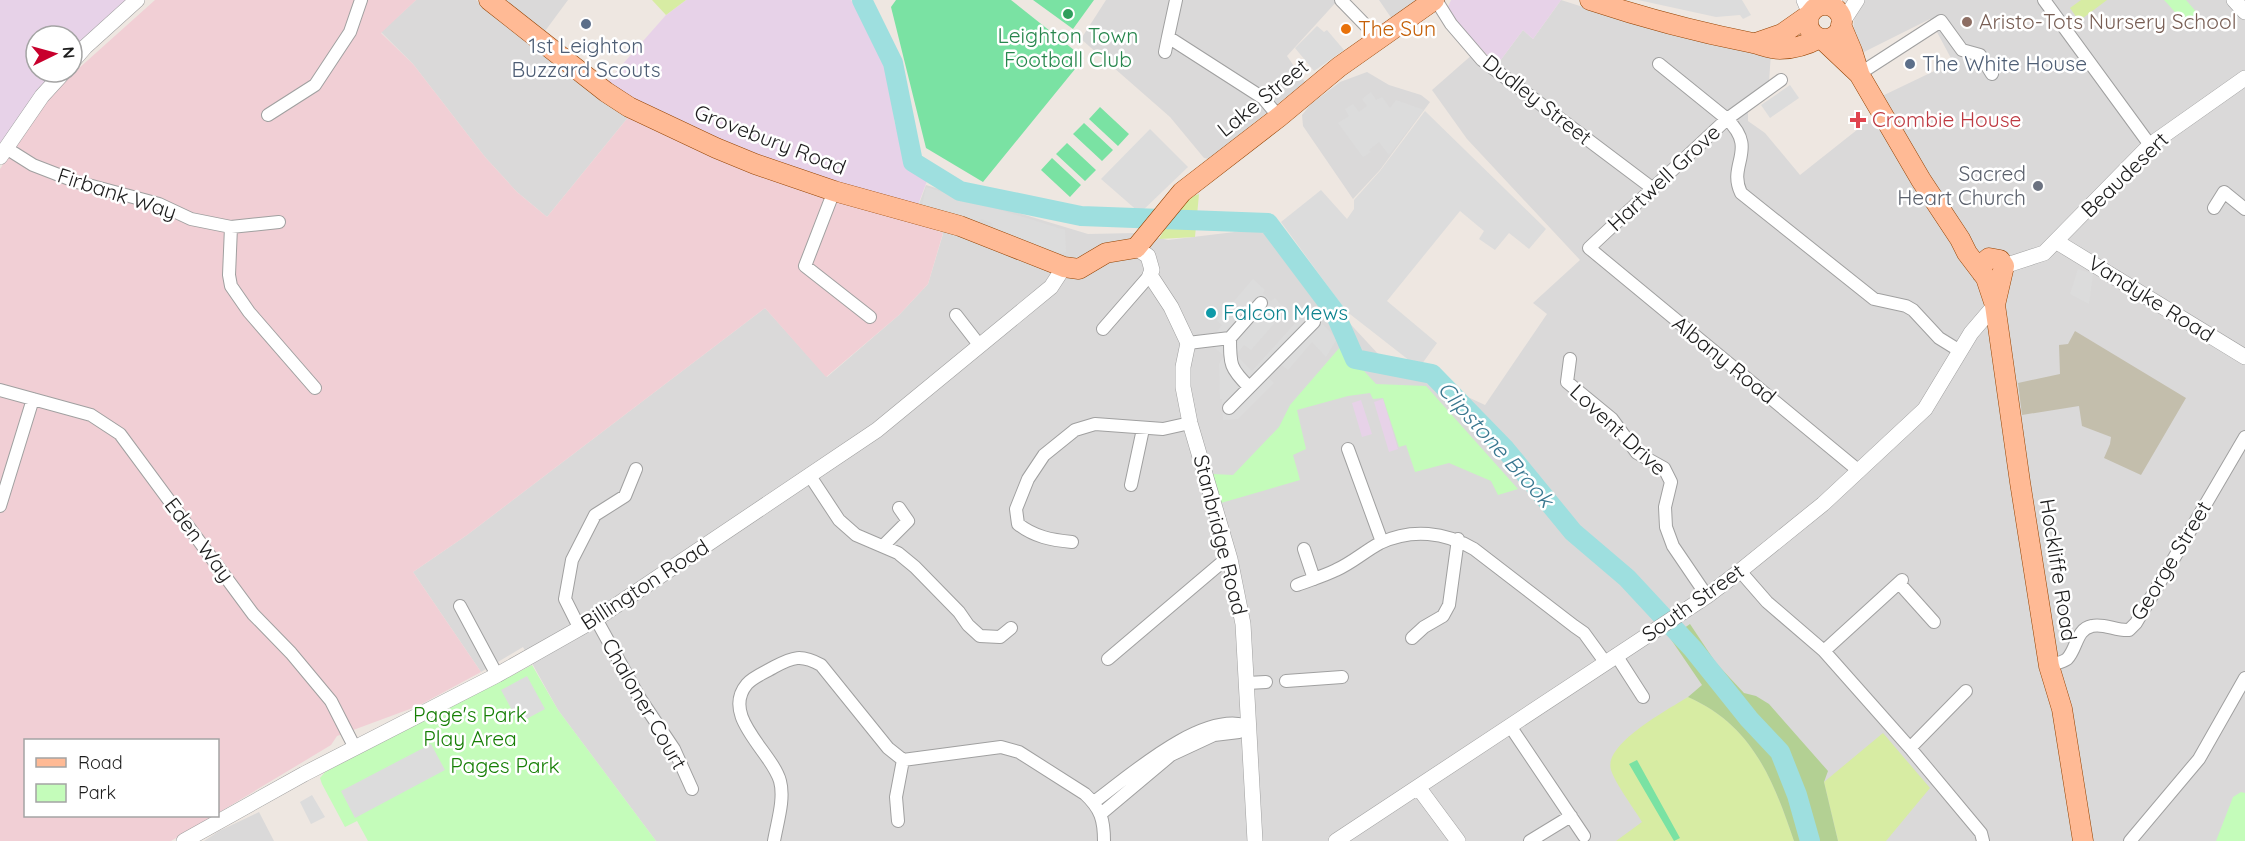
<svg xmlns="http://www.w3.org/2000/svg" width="2245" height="841" font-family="Quicksand,sans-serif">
<rect width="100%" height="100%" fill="#eee7e1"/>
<path fill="#dad9d9" d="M416,0H476L481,4L485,0H568L534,46L630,115L547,217L517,192L485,157L413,64L381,32Z
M1106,0H1338L1287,56L1305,82L1209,159L1204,158L1170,117L1081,39Z
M1379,0H1416L1392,19Z
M1561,0L1624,20L1771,53L1769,82L1748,108V121L1765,133L1800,175L1872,118L1887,109L1880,97L1953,62L1930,19L1858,55L1853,30L1855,13L1861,0H2245V841H656L558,710L523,647L481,672L413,572L467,535L765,308L827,377L899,315L928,284L943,234L919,204L926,185L1088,234L1136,233L1168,240L1277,227L1342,315L1380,356L1485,405L1547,314L1533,303L1580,260L1467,139L1432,90L1473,54L1491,73L1523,30L1533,39Z
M1367,72L1389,85L1421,95L1430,102L1380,170L1353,199L1303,126L1302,115L1311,104L1340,82Z
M259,812L274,841H204L219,831Z"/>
<path fill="#f1cfd5" d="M155,0H416L381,33L413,64L485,157L517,192L547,217L630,115L853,198L943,233L928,284L899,315L826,377L765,308L467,535L413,572L481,672L418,706L337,736L331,745L218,813V740H26V816H213L171,841H0V169L49,95Z"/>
<path fill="#e7d2e8" d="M0,0H130L72,57V36H36V72H60L0,149Z
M686,0H851L886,45L892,68L894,120L901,145L909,161L927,181L918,205L762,161L684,129L606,83L666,15Z
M1451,0H1561L1533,39L1523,30L1497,65L1449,15L1448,7Z
M1383,399L1398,449L1389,452L1374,402Z
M1361,400L1372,434L1362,437L1352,403Z"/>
<path fill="#c3beac" d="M2075,331L2186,398L2141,475L2104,458L2110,444L2111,437L2082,426L2079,406L2022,415L2018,383L2060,374L2059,345L2068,344Z"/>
<path fill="#d7eca3" d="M652,0H686L666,15Z
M2081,0H2107L2079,21L2070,8Z
M1199,194L1195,237L1159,239C1169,222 1179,200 1199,194Z
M1688,697C1752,725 1773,779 1794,841H1616L1642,822C1635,810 1615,783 1611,770C1603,744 1669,709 1688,697Z
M1883,733L1930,788L1886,841H1838L1824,782Z"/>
<path fill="#b3d093" d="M1690,624L1716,663L1744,693L1756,696L1769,704L1828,771L1824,782L1838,841H1794C1773,779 1752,725 1688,697L1702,685L1670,638Z"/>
<path fill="#c4fcba" d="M2164,0H2186L2199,15C2181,25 2177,13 2164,0Z
M1341,346L1376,384L1426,386L1518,489L1498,495L1491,481L1449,463L1415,472L1406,445L1399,447L1383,398L1373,399L1370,393L1348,396L1297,410L1306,449L1293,455L1300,480L1221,503L1213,474L1233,475L1279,427L1290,405Z
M532,665L558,710L656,841H368L357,821L345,827L322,784L320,778L325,772Z
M2241,792L2245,793V841H2216L2233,797Z"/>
<path fill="#7ae2a3" d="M896,0H1011L1084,58L983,182L926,148L891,7Z
M1033,0H1094L1073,29Z
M1100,107L1129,134L1118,146L1089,119Z
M1084,123L1113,150L1102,161L1073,134Z
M1067,143L1096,170L1085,181L1056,154Z
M1052,158L1081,185L1070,197L1041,170Z
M1637,760L1680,838L1674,841L1629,764Z"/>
<path fill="#dcdcdc" d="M1638,0H1742L1751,15L1743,19L1740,15L1716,17Z
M1317,26L1324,32L1327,30L1344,50L1314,71L1295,48Z
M1790,85L1799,98L1770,118L1761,105Z
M1371,92L1376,100L1382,97L1390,108L1396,100L1424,110L1389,155L1379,142L1369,150L1371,152L1363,157L1338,123L1349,116L1345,109L1353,104L1359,112L1367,106L1362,99Z
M1425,111L1546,229L1529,249L1509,233L1495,250L1479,239L1484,231L1460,211L1387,301L1437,343L1419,368L1346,311L1281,222L1321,190L1347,219L1354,209V200L1380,171Z
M1150,129L1188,167L1140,213L1101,179Z
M926,187L1065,230L1066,252L1058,254L994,230L992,223L982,219L976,222L922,206Z
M2078,269L2093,274L2089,304L2070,294Z
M1253,279L1265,290L1263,293L1271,301L1275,298L1286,310L1251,350L1244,345L1236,355L1252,371L1308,309L1337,339L1326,357L1312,342L1288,370L1279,363L1268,377L1274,383L1238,419L1223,420L1222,399H1220L1219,364L1224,356L1214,347V336L1222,325L1217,321Z
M527,676L545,709L519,723L501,690Z
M431,744L445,770L355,818L341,791Z
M312,795L325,817L311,824L300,802Z"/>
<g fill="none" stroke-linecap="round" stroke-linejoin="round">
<path stroke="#9edfdf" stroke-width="20" d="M862,0L893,63L913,162L960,191L1081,216L1268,223L1334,311L1355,359L1432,374L1505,449L1573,532L1627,578L1693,649L1749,719L1780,752L1797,795L1810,841"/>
<g stroke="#a0a0a0" stroke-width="14">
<path id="minor" d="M1176,0L1168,37L1263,98L1279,117
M1341,0L1378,38
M1436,0L1451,24L1482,60L1652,188
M2044,0L2150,145
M1165,52L1168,37
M1659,64L1727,119L1589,248L1859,471
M1859,74L1941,21L1962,50L1980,55L1992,74
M1781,80L1727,119C1759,150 1727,164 1741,193L1874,299L1906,306L1913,310L1939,338L1960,351
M268,115L315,85L350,32L361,0
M6,148L33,165L77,182L159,204L191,219L231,227L279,222
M834,191L805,266L870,317
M2214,208L2224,192L2245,209
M231,227L229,275L231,286L249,312L315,388
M956,315L980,346
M1103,329L1150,275
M1230,338L1261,303
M1188,343L1230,338C1230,365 1230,368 1249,387
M1570,359L1567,382L1612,419L1637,453L1664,468L1671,482L1665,507L1666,527L1673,546L1707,596
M0,390L91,415L120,434L253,614L291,653L331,701L355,748
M1229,408L1314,322
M1348,449L1382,542
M810,476L839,520L856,535L898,553L915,567L959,612L968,625L980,636L1000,637L1011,628
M1131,485L1143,429
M0,506L33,399
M1072,542C1052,540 1034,537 1018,524L1016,509L1028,479L1044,455L1075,430L1095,424L1163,429L1190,423
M883,546L908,521L899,508
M1304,549L1314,579
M1740,571L1767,602L1824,651L1910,748L1981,833L1983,841
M1899,583L1934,622
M1297,585C1310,580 1324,576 1336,570C1352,563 1365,551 1380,543C1412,528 1445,532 1474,549L1574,626L1584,633L1605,662
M460,606L497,675
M596,619L639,697L674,749L692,789
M580,629L565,599L572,560L595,515L625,496L636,469
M1412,638L1424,627L1443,616L1449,605L1458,539
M1824,651L1902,580
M1616,655L1643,697
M1108,659L1220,564L1230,559
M2049,666C2054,664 2063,662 2067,659C2077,649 2076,629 2092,626C2104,623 2116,631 2129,630L2136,623L2245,437
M1286,681L1342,677
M1247,683L1266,682
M1510,726L1584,836
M1910,748L1966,691
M1094,802C1128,777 1203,710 1247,726L1239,732L1214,735L1171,755L1102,813
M898,821L896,797L903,760
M774,841C777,823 785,799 780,781C772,752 720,716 747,684C753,677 766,672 774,667C793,657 801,654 821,665L888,748L903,760L1001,747L1019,752L1085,794C1101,809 1104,820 1104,841
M1530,841L1571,816
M2130,841L2199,759L2245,678"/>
</g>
<g stroke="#a0a0a0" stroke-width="16">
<path id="tertiary" d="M1804,0L1810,14
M2234,0L2245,12
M1828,5L1835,0
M1842,23L1857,0
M72,62L85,47L137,0
M0,157L42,96L64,72
M2057,242L2245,357
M1136,248L1148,256L1152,270L1150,275L1171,307L1188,343L1183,367V387L1190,423L1230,559L1243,624L1255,841
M2004,266L2044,253L2150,145L2245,78
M1418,787L1458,841
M184,841L304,774L497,675L596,619L877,430L1051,287L1064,267
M1336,841L1707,596L1740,571L1823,504L1925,409L1971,333L1995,305"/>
</g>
<g stroke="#944200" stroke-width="21">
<path id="primary" d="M489,0L606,92L629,107L716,148L755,164L834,191L960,226L1064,267L1079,269L1106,253L1136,248L1182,192L1279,117L1339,67L1434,0
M1590,0C1644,18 1697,32 1753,43C1762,45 1770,49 1780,49C1795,49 1807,45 1820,38
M1808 22a17 17 0 1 1 34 0a17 17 0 1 1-34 0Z
M1841,25L1852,51L1859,73
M1822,39L1859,74L1921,180L1960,239L1967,253L1986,278L1995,305L2020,482L2049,666L2062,709L2083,841
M1756,43L1782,34L1809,15
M1982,273L1983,263L1989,258L2000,260L2004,266L1995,305"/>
</g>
<use href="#minor" stroke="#fff" stroke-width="12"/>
<use href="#tertiary" stroke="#fff" stroke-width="15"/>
<use href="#primary" stroke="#ffba95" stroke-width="20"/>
</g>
<circle fill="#2e9e5b" stroke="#fff" stroke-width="2" cx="1068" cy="14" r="6"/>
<circle fill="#8d6e63" stroke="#fff" stroke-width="2" cx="1967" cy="22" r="6"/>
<g fill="#5c6f8a" stroke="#fff" stroke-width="2">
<circle cx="586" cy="24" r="6"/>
<circle cx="1910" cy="64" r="6"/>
</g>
<circle fill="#e8710a" stroke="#fff" stroke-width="2" cx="1346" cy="29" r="6"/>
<path fill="#e0444e" stroke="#fff" stroke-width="2" d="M1855 111h6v6h6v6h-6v6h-6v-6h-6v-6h6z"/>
<circle fill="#6b7280" stroke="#fff" stroke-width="2" cx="2038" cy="186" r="6"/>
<circle fill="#0f9aa8" stroke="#fff" stroke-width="2" cx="1211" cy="313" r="6"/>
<g text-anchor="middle" stroke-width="5" stroke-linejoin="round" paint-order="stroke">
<g font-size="21" fill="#785e54" stroke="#fff" text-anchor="start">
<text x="1979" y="29">Aristo-Tots Nursery School</text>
</g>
<g font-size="21" fill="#c56008" stroke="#fff" text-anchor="start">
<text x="1358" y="36">The Sun</text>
</g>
<g font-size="21" fill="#27864d" stroke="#fff">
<text x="1068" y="43">Leighton Town<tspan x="1068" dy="24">Football Club</tspan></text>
</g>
<g font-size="21" fill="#4e5e75" stroke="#fff">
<text x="586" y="53">1st Leighton<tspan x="586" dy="24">Buzzard Scouts</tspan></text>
<text x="1922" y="71" text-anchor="start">The White House</text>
</g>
<g font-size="21" fill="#1c1c1c" stroke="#fff">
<text transform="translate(1263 98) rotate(-39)" y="7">Lake Street</text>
<text transform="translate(1537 100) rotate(38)" y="7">Dudley Street</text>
<text transform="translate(770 140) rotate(21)" y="7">Grovebury Road</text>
<text transform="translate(2125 175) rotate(-44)" y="7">Beaudesert</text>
<text transform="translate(1664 178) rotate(-43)" y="7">Hartwell Grove</text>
<text transform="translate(117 194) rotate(18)" y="7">Firbank Way</text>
<text transform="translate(2151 299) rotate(32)" y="7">Vandyke Road</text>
<text transform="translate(1724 360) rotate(39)" y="7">Albany Road</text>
<text transform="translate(1618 430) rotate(43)" y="7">Lovent Drive</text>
<text transform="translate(1220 535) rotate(76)" y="7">Stanbridge Road</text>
<text transform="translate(199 540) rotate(53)" y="7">Eden Way</text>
<text transform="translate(2171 561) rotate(-59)" y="7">George Street</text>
<text transform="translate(2058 570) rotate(81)" y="7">Hockliffe Road</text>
<text transform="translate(645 585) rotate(-33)" y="7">Billington Road</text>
<text transform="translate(1693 603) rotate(-35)" y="7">South Street</text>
<text transform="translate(644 704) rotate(60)" y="7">Chaloner Court</text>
</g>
<g font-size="21" fill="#be3a42" stroke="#fff" text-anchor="start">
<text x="1872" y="127">Crombie House</text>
</g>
<g font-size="21" fill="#5b616d" stroke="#fff" text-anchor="end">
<text x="2026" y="181">Sacred<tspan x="2026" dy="24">Heart Church</tspan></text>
</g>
<g font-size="21" fill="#0d838f" stroke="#fff" text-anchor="start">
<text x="1223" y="320">Falcon Mews</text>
</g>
<g font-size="21" fill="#167f05" stroke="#fff">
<text x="470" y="722">Page's Park<tspan x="470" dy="24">Play Area</tspan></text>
<text x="505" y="773">Pages Park</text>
</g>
<g font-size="22" font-style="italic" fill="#3a7890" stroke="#fff">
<text transform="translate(1496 444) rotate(48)" y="8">Clipstone Brook</text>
</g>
</g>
<rect x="24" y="739" width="195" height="78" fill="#ffffff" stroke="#a4a4a4" stroke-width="1.5"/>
<rect x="36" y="758" width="30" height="9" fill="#ffba95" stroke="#a4a4a4" stroke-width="1.5"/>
<text x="78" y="769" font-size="18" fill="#1c1c1c">Road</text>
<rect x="36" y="784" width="30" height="18" fill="#c4fcba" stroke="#a4a4a4" stroke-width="1.5"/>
<text x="78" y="799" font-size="18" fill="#1c1c1c">Park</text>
<g transform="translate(54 54) rotate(85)"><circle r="28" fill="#ffffff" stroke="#a4a4a4" stroke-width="1.5"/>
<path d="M0-4.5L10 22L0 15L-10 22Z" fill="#c8002d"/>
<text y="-9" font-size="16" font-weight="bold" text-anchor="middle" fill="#1c1c1c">N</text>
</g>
</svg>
